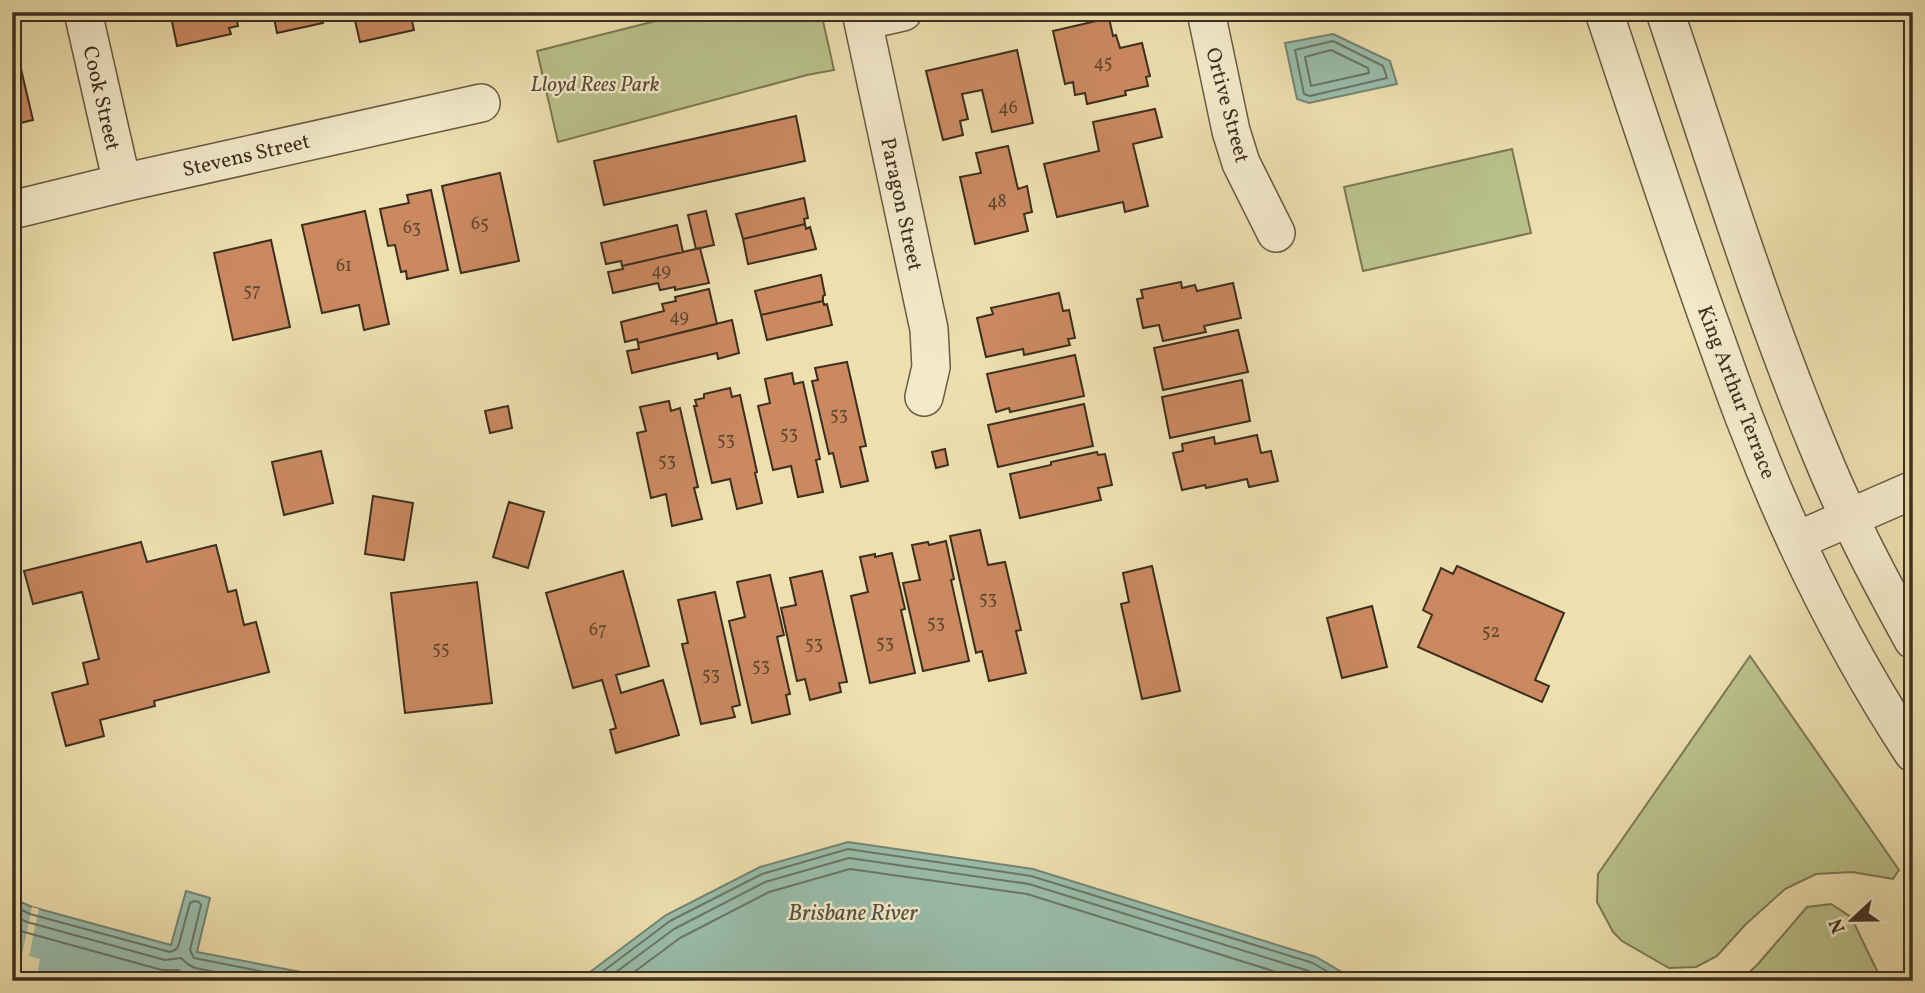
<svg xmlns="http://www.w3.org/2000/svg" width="1925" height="993" font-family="Vollkorn,serif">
<rect width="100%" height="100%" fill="#eddfae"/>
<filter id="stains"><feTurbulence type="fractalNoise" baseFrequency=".00286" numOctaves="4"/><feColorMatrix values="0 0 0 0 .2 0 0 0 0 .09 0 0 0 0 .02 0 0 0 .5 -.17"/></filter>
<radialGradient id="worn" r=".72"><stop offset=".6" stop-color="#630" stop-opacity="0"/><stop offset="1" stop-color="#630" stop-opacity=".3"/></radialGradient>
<path fill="#b9c18a" stroke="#7a7855" stroke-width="2" d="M691,12H821L834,70L807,75L558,142L537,51Z
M1512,149L1531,233L1363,271L1344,187Z
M1750,656L1899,870L1893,879L1852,872L1816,874L1785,889L1745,925L1717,956L1696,967L1669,968L1622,941L1613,932L1597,902L1598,874Z
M1831,904L1851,917L1882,981H1740L1758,964L1807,907Z"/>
<path fill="#99bdab" stroke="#748473" stroke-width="2" d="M1333,34L1390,61L1397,84L1309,103L1297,99L1285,43Z
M848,842L1033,869L1316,957L1357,981H578L666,915L760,867Z
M186,891L210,898L197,952L348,981H12V898L32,907L171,945Z"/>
<path fill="#eddfae" d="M32,907L39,909L29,956L40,959L37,975L12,969V953L22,955Z"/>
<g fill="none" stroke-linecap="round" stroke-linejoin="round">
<path stroke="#6a7666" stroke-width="2" d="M1333,41L1383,66L1387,78L1310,96L1304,94L1295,50Z
M1331,50L1368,68L1369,73L1311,86L1305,57Z
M12,905L30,914L170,952L175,950L178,947L190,903L194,901L199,902L201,905L190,950L194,958L310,981
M12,915L27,922L165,960L181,958L189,965L195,968L263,981
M12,927L24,932L162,970H178L190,977L207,981
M590,981L670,921L762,874L848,849L1031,876L1313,963L1343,981
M604,981L674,929L765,882L849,858L1029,884L1309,971L1326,981
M622,981L680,938L769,892L850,869L1027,894L1305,981"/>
</g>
<path fill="#cb8960" stroke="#3c2f20" stroke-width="2" d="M170,12H235L238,26L229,28L231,34L177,46Z
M273,12H321L323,23L277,33Z
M353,12H410L414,30L360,42Z
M450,12H483L451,19Z
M1109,18L1113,36L1116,35L1120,48L1142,43L1150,76L1146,77L1148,86L1125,91L1126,95L1087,104L1085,93L1075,95L1073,82L1065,84L1053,31Z
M12,31L33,120L12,125Z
M1017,50L1033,123L992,132L982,90L962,94L968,119L960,121L963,135L943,140L926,71Z
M1155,109L1162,137L1133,144L1148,206L1125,212L1123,202L1057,217L1044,164L1099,151L1093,122Z
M796,116L805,161L604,205L594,161Z
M1008,146L1018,189L1027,186L1032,212L1024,214L1028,231L975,244L960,177L981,173L976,153Z
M500,173L519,261L461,273L442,186Z
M431,190L448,270L407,279L406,271L401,272L395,245L388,246L380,209L409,203L407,195Z
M804,198L808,218L804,219L805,224L743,239L736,214Z
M365,211L389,324L364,330L359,305L322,313L302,225Z
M706,211L714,245L696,249L688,215Z
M805,224L806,229L810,227L816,249L748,264L743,239Z
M677,225L683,252L622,266L621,261L606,264L601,243Z
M271,240L290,327L233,340L214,253Z
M700,248L709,283L675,290V287L660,290L658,283L613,293L608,272L623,269L622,266Z
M821,275L825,295L823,296V301L761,315L755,291Z
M1181,282L1182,288L1195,285L1197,291L1233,283L1241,318L1204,326L1206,332L1163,341L1159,325L1143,328L1137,299L1143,298L1141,290Z
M709,289L717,324L638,343L637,339L625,342L621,322L664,311L662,304L676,301L675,297Z
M1059,293L1063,311L1069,310L1075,338L1068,339L1070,345L1024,355L1023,349L986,357L977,318L993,314L991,308Z
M823,301L824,305L827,304L832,325L767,340L761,315Z
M732,320L739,353L718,359L717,353L632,373L627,351L639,349L638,343Z
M1238,330L1248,372L1163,390L1154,348Z
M1075,355L1084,396L1010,412L1009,408L996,412L987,374Z
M847,362L866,446L860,447L868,481L841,487L833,453L829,454L812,381L818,380L815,368Z
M792,373L794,384L803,382L820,459L816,460L823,492L798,497L791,466L773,470L758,406L770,403L765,379Z
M1242,380L1250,421L1170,438L1162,397Z
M730,388L732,397L740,395L757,472L755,473L762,503L737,509L730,479L712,483L694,406H697L695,400L704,398V394Z
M669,401L671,411L680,408L698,487L694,488L702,519L672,526L666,494L651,498L637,433L646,431L640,407Z
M1084,404L1093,446L998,467L988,425Z
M508,406L512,428L490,433L485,411Z
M1257,435L1261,453L1271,451L1278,481L1249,487L1247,479L1206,488L1205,485L1182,490L1173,453L1183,451L1182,444L1214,437L1215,444Z
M945,449L948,465L936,468L932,452Z
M321,451L333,503L284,515L272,462Z
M1097,452L1098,455L1105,454L1112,485L1098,488L1101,500L1020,518L1010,474L1051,465V462Z
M373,496L413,503L404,560L365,554Z
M509,502L544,512L528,568L493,557Z
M980,530L988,565L1005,562L1021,630L1016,631L1026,673L989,681L982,651L976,653L950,536Z
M946,541L954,579L951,580L969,661L923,671L903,583L920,580L912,545L928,542L929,545Z
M141,542L147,562L216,545L228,592L236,590L244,625L256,622L269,672L154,701L155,706L100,720L104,736L66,746L52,693L88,684L83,663L99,659L82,592L33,604L24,571Z
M892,553L905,609L901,610L915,673L870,683L851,596L868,592L860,557L875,554V557Z
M1152,566L1180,691L1142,699L1121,604L1129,602L1123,573Z
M1457,566L1564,613L1535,680L1549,686L1542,702L1418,647L1432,615L1423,610L1441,568L1453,574Z
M623,571L649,666L616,675L621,693L663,680L679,735L616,753L610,730L616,728L602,680L573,688L546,593Z
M822,571L847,682L839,683L841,692L810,700L805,679L797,681L781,608L796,605L790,578Z
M770,575L784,635L777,637L790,694L786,695L790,714L752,723L729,621L745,617L737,582Z
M477,582L492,703L405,713L391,593Z
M715,592L740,705L732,707L735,717L701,724L682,644L688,643L678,600Z
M1372,606L1387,667L1342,678L1327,618Z"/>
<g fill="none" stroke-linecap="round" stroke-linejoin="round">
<g stroke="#685b44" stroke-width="40">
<path id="minor" d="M83,12L122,183
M861,12L929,329L931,367L924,397
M1206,12L1231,131L1241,163L1276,233
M1604,12C1638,114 1672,217 1708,318C1722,356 1735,395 1750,432C1793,544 1847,652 1913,753
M1665,12C1715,160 1761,310 1821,454C1847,518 1880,580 1913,640
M863,21L903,12
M12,210L122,183L481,103
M1796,541L1913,490"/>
</g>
<use href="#minor" stroke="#f3eaca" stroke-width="37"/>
</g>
<g text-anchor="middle" stroke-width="5" stroke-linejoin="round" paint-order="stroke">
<g font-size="18" fill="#604630">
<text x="1103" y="68">45</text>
<text x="1008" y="113">46</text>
<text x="997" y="207">48</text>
<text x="480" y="229">65</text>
<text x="412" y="233">63</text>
<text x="344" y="271">61</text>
<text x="661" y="276">49</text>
<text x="252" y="296">57</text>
<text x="679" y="322">49</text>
<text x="839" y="420">53</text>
<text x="789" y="439">53</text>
<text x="726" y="445">53</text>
<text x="667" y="466">53</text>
<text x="988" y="604">53</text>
<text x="936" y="628">53</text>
<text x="598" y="635">67</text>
<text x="1491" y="637">52</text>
<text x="885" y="648">53</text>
<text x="814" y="649">53</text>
<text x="441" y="654">55</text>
<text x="761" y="671">53</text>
<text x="711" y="680">53</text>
</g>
<g font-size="21" font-style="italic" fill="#554c35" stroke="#f3eaca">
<text x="595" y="91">Lloyd Rees Park</text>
</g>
<g font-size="21" fill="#3c2f20" stroke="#f3eaca">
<text transform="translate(102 98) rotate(77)" y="7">Cook Street</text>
<text transform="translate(1228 105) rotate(75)" y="7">Ortive Street</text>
<text transform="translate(246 155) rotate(-13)" y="7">Stevens Street</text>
<text transform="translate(902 204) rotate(78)" y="7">Paragon Street</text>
<text transform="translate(1737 392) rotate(69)" y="7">King Arthur Terrace</text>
</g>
<g font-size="23" font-style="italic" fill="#535243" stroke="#f3eaca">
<text x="853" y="920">Brisbane River</text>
</g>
</g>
<rect width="1925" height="993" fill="none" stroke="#eddfae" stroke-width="42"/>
<rect x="14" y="14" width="1897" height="965" fill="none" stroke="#3c2f20" stroke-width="3.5"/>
<rect x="21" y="21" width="1883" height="951" fill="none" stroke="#3c2f20" stroke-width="2"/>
<g transform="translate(1852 920) rotate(248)" stroke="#f3eaca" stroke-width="5" paint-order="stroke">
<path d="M0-5L12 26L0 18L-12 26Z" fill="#3c2f20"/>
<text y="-10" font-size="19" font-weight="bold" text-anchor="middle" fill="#3c2f20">N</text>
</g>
<rect width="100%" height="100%" filter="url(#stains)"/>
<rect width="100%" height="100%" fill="url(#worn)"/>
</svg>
